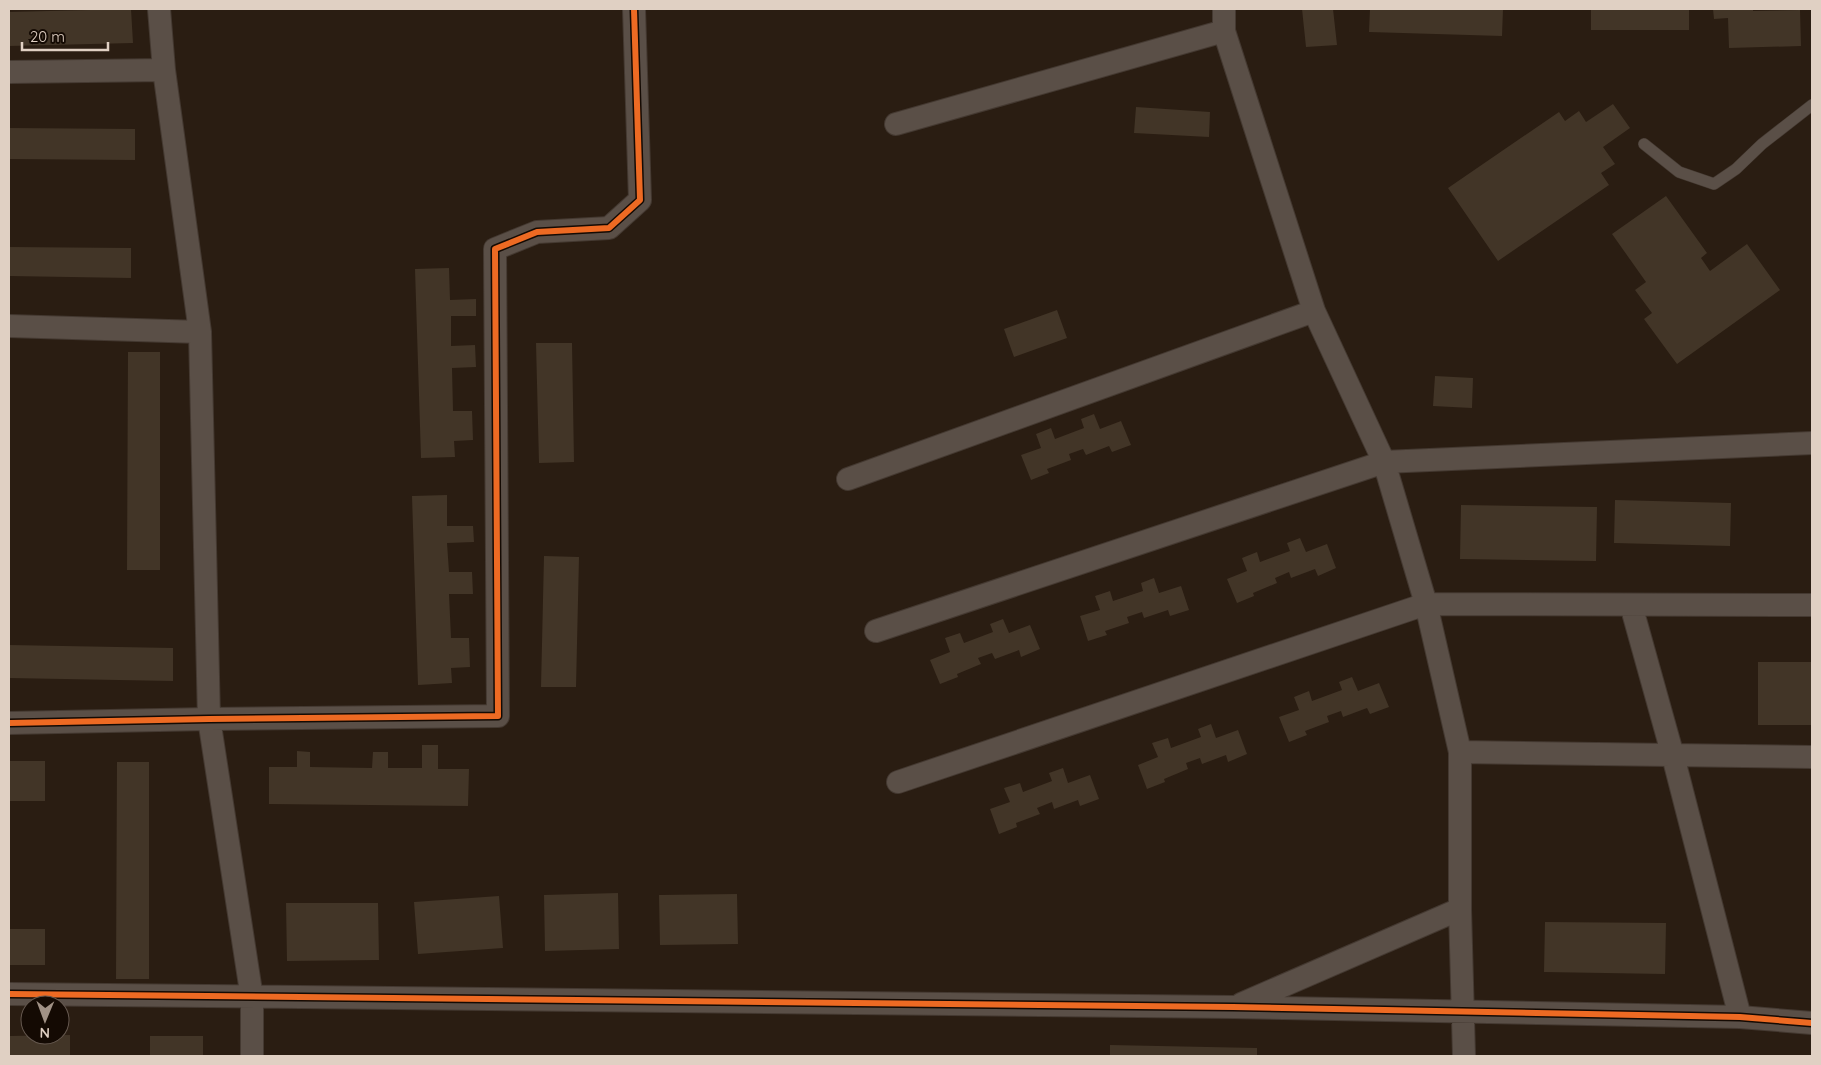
<svg xmlns="http://www.w3.org/2000/svg" width="1821" height="1065" font-family="Quicksand,sans-serif">
<rect width="100%" height="100%" fill="#2a1d12"/>
<path fill="#423527" d="M131,9L133,43L9,46V12Z
M1302,9H1333L1337,45L1306,47Z
M1370,9H1503L1502,36L1369,32Z
M1591,9H1689V30H1591Z
M1713,9H1753V11L1800,10L1801,46L1729,48L1728,18L1714,19Z
M1613,104L1630,128L1603,147L1615,164L1601,173L1609,185L1498,261L1448,188L1559,112L1565,121L1579,111L1586,122Z
M1136,107L1210,112L1209,137L1134,133Z
M9,128L135,129V160L9,159Z
M1666,196L1707,253L1701,258L1710,271L1747,244L1780,290L1677,364L1644,319L1652,313L1635,290L1646,282L1612,234Z
M9,247L131,248V278L9,276Z
M449,268L450,300L476,299V316H451V346L475,345L476,367L452,368L453,411H472L473,440L454,441L455,457L421,458L415,269Z
M1057,310L1067,338L1014,357L1004,329Z
M536,343H572L574,462L539,463Z
M128,352H160V570H127Z
M1435,376L1473,378L1472,408L1433,406Z
M1094,414L1100,429L1121,421L1131,445L1112,452L1109,446L1086,455L1083,449L1069,454L1071,460L1047,469L1049,473L1031,480L1021,455L1041,448L1036,434L1051,428L1055,439L1084,428L1081,419Z
M447,495V526H473L474,542L447,543L449,572H472L473,594H449L451,638H469L470,667L451,668L452,683L418,685L412,496Z
M1615,500L1731,503L1730,546L1614,543Z
M1461,505L1597,507L1596,561L1460,559Z
M1300,538L1306,552L1327,544L1336,568L1318,576L1315,569L1291,578L1289,572L1275,578L1277,583L1253,593L1254,596L1237,603L1227,579L1247,571L1242,558L1257,552L1260,562L1290,551L1287,543Z
M544,556L579,557L576,687H541Z
M1154,578L1159,593L1181,586L1189,610L1170,616L1168,610L1144,618L1142,612L1127,617L1129,623L1105,631L1107,635L1088,641L1080,616L1100,610L1095,596L1110,591L1113,601L1143,591L1141,583Z
M1003,619L1009,633L1030,625L1040,649L1021,657L1019,650L995,659L992,653L978,658L981,664L957,674L958,677L940,684L930,660L950,652L945,638L960,633L964,643L993,632L990,624Z
M9,645L173,648V681L9,678Z
M1758,662H1812V725H1758Z
M1352,677L1358,691L1379,683L1389,707L1370,714L1367,708L1343,717L1341,711L1327,716L1329,722L1305,731L1307,735L1289,742L1279,717L1299,710L1294,697L1309,691L1312,701L1342,690L1339,682Z
M1211,724L1216,738L1238,730L1247,754L1228,762L1226,755L1202,764L1200,758L1186,763L1188,769L1164,779L1165,782L1147,789L1138,765L1158,757L1152,743L1168,738L1171,748L1201,737L1198,729Z
M422,745H438V769H469L468,806L269,804V767H297V751L310,752V767L372,768L373,752H388V768H422Z
M9,761H45V801H9Z
M117,762H149V979H116Z
M1063,768L1068,783L1090,775L1099,799L1080,806L1078,800L1054,809L1052,802L1037,808L1040,814L1016,823L1017,827L999,834L990,809L1010,802L1004,788L1020,783L1023,792L1052,781L1049,773Z
M618,893L619,949L545,951L544,895Z
M737,894L738,944L660,945L659,895Z
M499,896L503,948L418,954L414,902Z
M286,903H378L379,960L287,961Z
M1545,922L1666,923L1665,974L1544,972Z
M9,929H45V965H9Z
M70,1035V1056H9V1036Z
M150,1036H203V1056H150Z
M1110,1045L1257,1048V1056H1110Z"/>
<g fill="none" stroke-linecap="round" stroke-linejoin="round">
<g stroke="#443931" stroke-width="12">
<path id="service" d="M1644,144L1679,172L1714,184L1736,169L1762,144L1812,105"/>
</g>
<g stroke="#443931" stroke-width="24">
<path id="minor" d="M159,9L164,70L200,332L209,719L252,998V1056
M1224,9V31L1314,311L1384,462L1426,604L1460,752V909L1464,1056
M9,72L164,70
M896,124L1224,31
M9,326L200,332
M848,479L1314,311
M1631,605L1673,756L1740,1017
M876,631L1384,462L1812,443
M9,723L209,719L498,716L495,249L537,232L609,228L640,200L634,9
M1460,752L1812,757
M898,782L1426,604L1812,605
M9,994L1233,1007L1740,1017L1812,1023
M1241,1004L1460,909"/>
</g>
<use href="#service" stroke="#5a4f47" stroke-width="11"/>
<use href="#minor" stroke="#5a4f47" stroke-width="22"/>
<g stroke="#140a03" stroke-width="9">
<path id="cycleway" d="M9,723L209,719L498,716L495,249L537,232L609,228L640,200L634,9
M9,994L1233,1007L1740,1017L1812,1023"/>
</g>
<use href="#cycleway" stroke="#ed6a23" stroke-width="6"/>
</g>
<rect width="1821" height="1065" fill="none" stroke="#e0d0c3" stroke-width="20"/>
<g transform="translate(45 1020) rotate(181)"><circle r="24" fill="#140a03" stroke="#665950"/>
<path d="M0-4L9 19L0 12L-9 19Z" fill="#a09185"/>
<text y="-8" font-size="14" font-weight="bold" text-anchor="middle" fill="#e0d0c3">N</text>
</g>
<path d="M22 42v8h86v-8" fill="none" stroke="#e0d0c3" stroke-width="2.5"/>
<text x="30" y="42" font-size="15" fill="#e0d0c3" stroke="#140a03" stroke-width="4" paint-order="stroke">20 m</text>
</svg>
